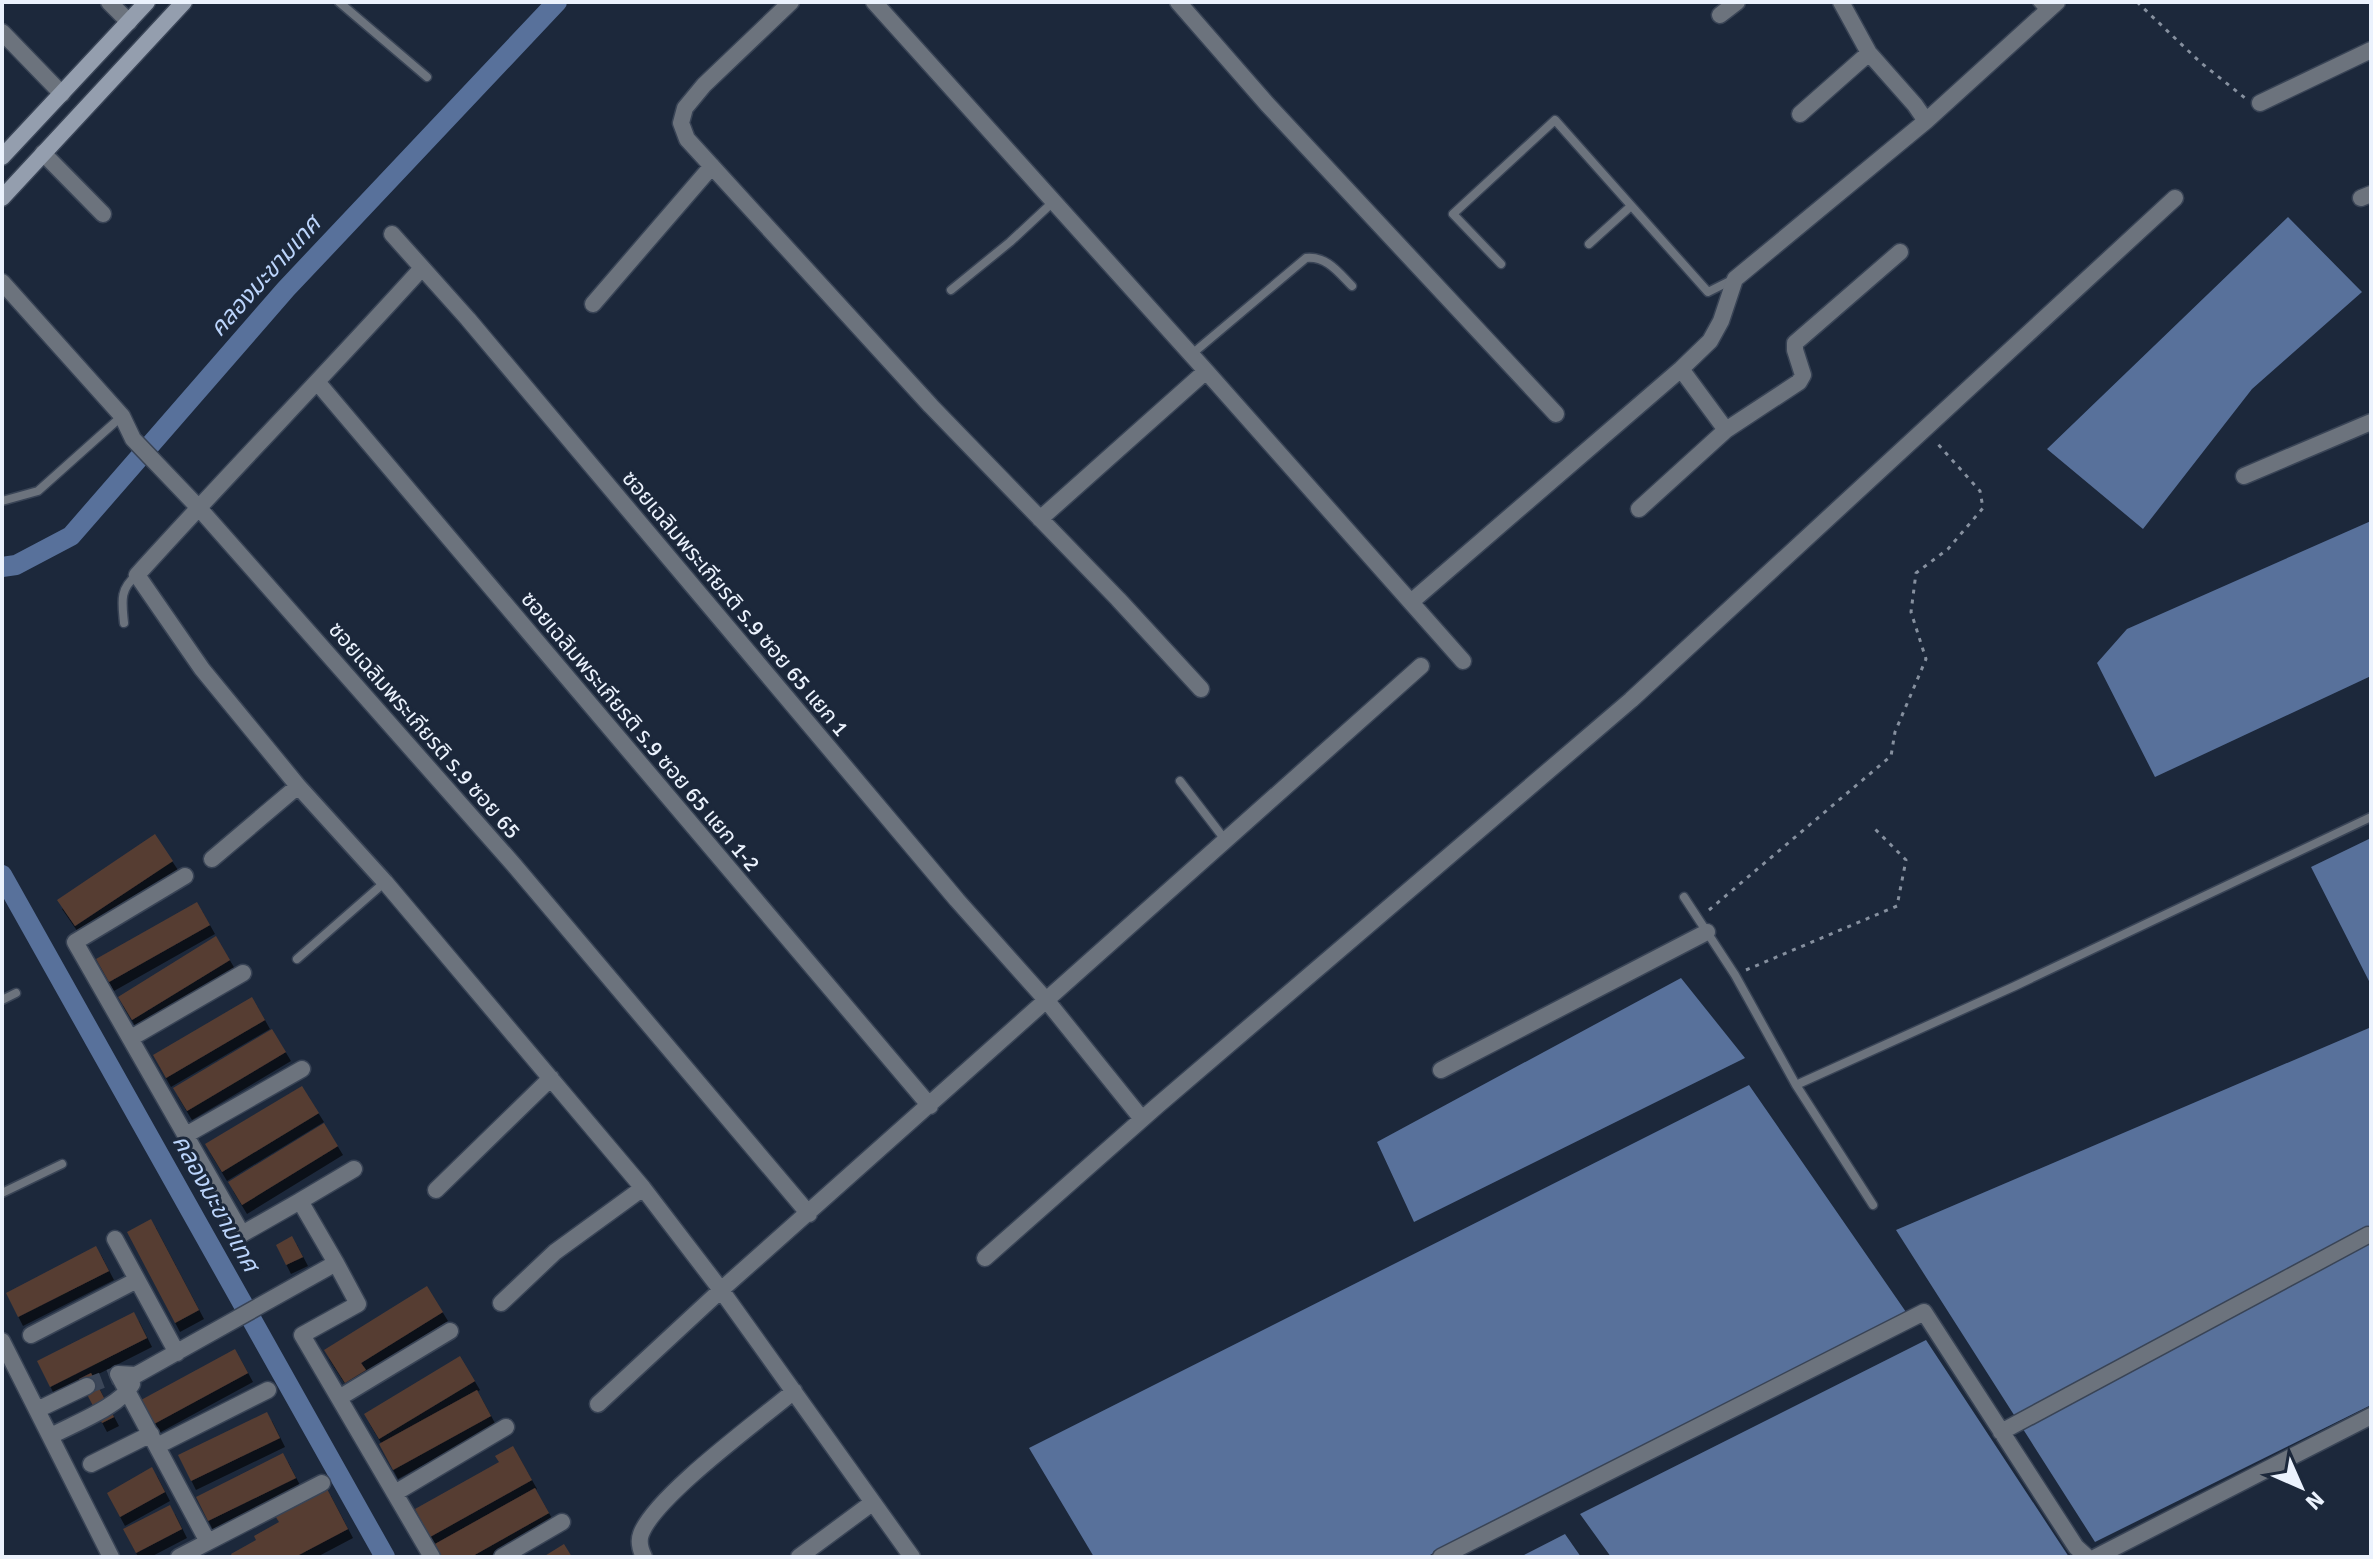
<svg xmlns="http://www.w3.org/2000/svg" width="2373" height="1559" font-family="Signika,'Noto Sans Thai',sans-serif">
<defs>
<filter id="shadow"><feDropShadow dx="5" dy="9" stdDeviation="0" flood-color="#0009"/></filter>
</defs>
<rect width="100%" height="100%" fill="#1c283b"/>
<path fill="#58719b" d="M2288,217L2362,292L2252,389L2143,529L2047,449Z
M2371,521V676L2155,777L2097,663L2127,629Z
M2371,838V985L2311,867Z
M1681,978L1745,1058L1414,1222L1377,1142Z
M2369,1028L2371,1033V1405L2095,1542L1896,1230Z
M1749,1085L1906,1312L1426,1557H1094L1029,1448Z
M1926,1340L2069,1557H1611L1580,1514Z
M1565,1534L1581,1557H1520Z"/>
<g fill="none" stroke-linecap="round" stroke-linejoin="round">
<path stroke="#58719b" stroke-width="20" d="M2,567L16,565L71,536L286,289L557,2
M2,875L385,1557"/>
</g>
<path fill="#563d33" filter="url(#shadow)" d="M155,834L173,861L75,926L57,900Z
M197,902L210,925L109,982L96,959Z
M216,936L230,960L132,1020L118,997Z
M252,997L265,1020L166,1078L153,1055Z
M272,1029L286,1052L187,1111L173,1088Z
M302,1086L319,1113L222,1172L205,1144Z
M324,1123L338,1146L242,1205L228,1182Z
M151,1219L199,1310L175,1323L127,1232Z
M292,1236L303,1257L286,1265L276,1245Z
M96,1246L109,1271L18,1317L6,1293Z
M427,1286L443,1312L361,1363L366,1370L345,1383L324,1350Z
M134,1312L147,1338L50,1387L37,1361Z
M235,1349L248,1373L154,1424L141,1400Z
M460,1356L475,1381L379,1439L364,1414Z
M91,1373L114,1417L102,1423L79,1379Z
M477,1390L491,1416L393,1470L379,1444Z
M267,1412L280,1438L191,1481L178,1455Z
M513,1446L532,1480L430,1537L415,1509L499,1462L495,1456Z
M283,1453L296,1478L208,1521L196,1497Z
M152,1467L165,1492L120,1517L107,1493Z
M326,1487L348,1529L295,1557H233L231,1554L256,1540L254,1536L279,1522L274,1514Z
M535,1488L549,1513L471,1557H442L435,1544Z
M170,1505L182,1529L136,1553L123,1529Z
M564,1544L572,1557H543Z"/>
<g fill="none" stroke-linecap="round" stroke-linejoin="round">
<path stroke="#3b4658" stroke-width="16" stroke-dasharray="16 8" stroke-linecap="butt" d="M87,1386L118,1374"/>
<g stroke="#394456" stroke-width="11">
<path id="service" d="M339,2L427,77
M2037,2L2046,12
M1589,244L1631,206
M1501,264L1453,214L1555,120L1708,292L1734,279
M951,290L1010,242L1053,202
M1192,354L1306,258C1327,256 1338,272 1352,286
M2,501L38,491L122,416
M124,623C122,602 119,589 137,575
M1180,781L1226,841
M1684,897L1735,975L1796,1085L1873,1205
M297,959L385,882
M2,1000L16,993
M1796,1085L2015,986L2371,817
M2,1193L62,1164"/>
</g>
<g stroke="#394456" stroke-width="19">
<path id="minor" d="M109,2L129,22
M791,2L704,85L685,108L681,123L687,139L931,406L1118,599L1201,689
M874,2L1206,371L1463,661
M1178,2L1267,104L1556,414
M1841,2L1869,53L1915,105L1926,121
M1720,15L1737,2
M2,32L62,94
M2260,103L2371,50
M1800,114L1869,53
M43,153L103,214
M2361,198L2371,194
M392,234L468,319L957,900L1047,1001L1142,1119
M422,268C329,371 231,471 137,575L202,669L298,786L385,882L643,1188L721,1290L912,1557
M2,282L122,416L133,439L198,507L514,865L809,1214
M593,304L712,166
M1681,369L1726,430
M318,383L930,1106
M2244,476L2371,422
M1639,509L1726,430L1799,382L1803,375L1795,350V343L1900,252
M1040,519L1206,371
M1411,602L1681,369L1710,341L1721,321L1735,279L1926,121L2057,2
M212,859L298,786
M131,1038L243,973
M1441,1070L1707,932
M186,1135L302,1069
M436,1190L551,1078
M300,1201L354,1169
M115,1239L177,1353
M985,1258L1157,1106L1631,700L2175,198
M336,1263L358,1304L302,1335L432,1557
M501,1303L555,1252L643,1188
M31,1335L137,1280
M2,1341L111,1557
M118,1374L136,1375L336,1263L300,1201L242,1234L75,942L185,876
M118,1374L208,1542
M339,1398L450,1331
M598,1404L721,1290L1421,666
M37,1410L87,1386
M2001,1432L2368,1235
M51,1436C73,1424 121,1406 132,1384
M157,1446L268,1390
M91,1464L151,1434
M395,1493L506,1427
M179,1557L322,1483
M502,1557L562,1522
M644,1557C640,1549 638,1542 641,1534C655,1496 760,1420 794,1391
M799,1557L872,1503
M1441,1557L1924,1312L2076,1547L2087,1557
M2096,1557L2371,1416"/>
</g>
<g stroke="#394456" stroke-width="19">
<path id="secondary" d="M2,157L147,2
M2,198L184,2"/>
</g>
<path stroke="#86909f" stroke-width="3" stroke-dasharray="4 6" stroke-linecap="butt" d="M2137,2L2200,62L2245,98
M1709,910L1891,756L1895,732L1926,659L1911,612L1916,573L1948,549L1983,508L1980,491L1936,442
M1746,970L1897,906L1906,860L1875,829"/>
<use href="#service" stroke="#6c737d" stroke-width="8"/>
<use href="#minor" stroke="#6c737d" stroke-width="16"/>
<use href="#secondary" stroke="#949eae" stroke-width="16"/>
</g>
<g text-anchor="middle" stroke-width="6" stroke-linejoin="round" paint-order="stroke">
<g font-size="22" fill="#ebf2fd" stroke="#1c283b">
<text transform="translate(736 603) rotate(50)" y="8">ซอยเฉลิมพระเกียรติ ร.9 ซอย 65 แยก 1</text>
<text transform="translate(425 730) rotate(49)" y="8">ซอยเฉลิมพระเกียรติ ร.9 ซอย 65</text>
<text transform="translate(641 731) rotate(50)" y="8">ซอยเฉลิมพระเกียรติ ร.9 ซอย 65 แยก 1-2</text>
</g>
<g font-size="24" font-style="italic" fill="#bbd4fb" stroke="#1c283b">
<text transform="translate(265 276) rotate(-48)" y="8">คลองมะขามเทศ</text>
<text transform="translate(216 1203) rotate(61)" y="8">คลองมะขามเทศ</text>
</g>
</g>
<rect width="2373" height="1559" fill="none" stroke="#ebf2fd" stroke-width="8"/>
<g transform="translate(2301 1487) rotate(135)" stroke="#1c283b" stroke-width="6" paint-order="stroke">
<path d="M0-6L14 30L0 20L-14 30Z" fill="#ebf2fd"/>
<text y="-12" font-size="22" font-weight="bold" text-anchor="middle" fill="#ebf2fd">N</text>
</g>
</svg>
